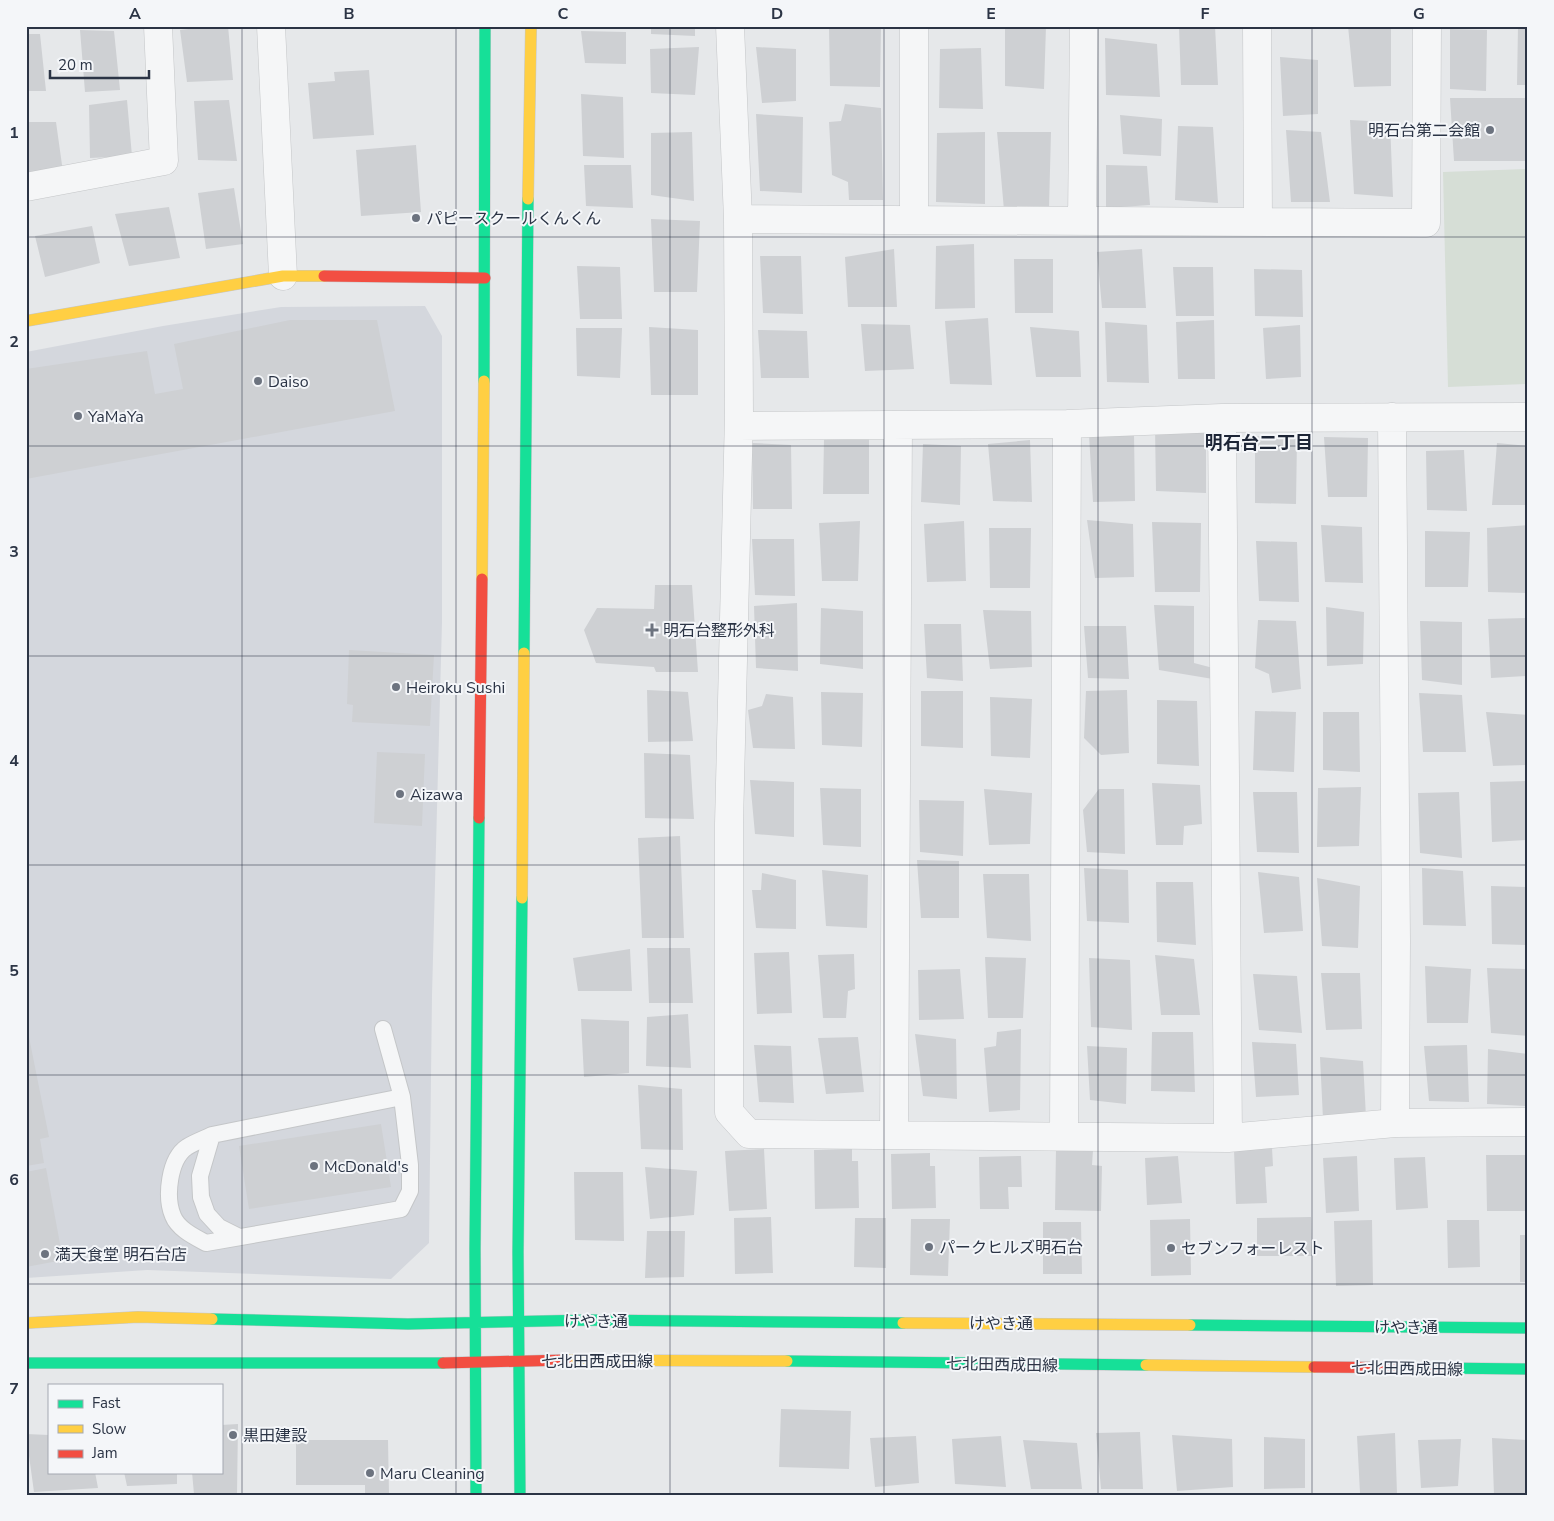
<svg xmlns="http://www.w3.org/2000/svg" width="1554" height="1521" font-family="'Nunito Sans','Noto Sans JP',sans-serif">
<rect width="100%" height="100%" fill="#e6e8ea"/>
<path fill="#d4d7dd" d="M425,306L442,336V622L432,995L429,1243L391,1279L147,1270L26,1278V352L163,326L281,307Z"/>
<path fill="#d6ded6" d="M1528,169V384L1448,387L1443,172Z"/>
<path fill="#ced0d3" d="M214,26H228L233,80L187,82L180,30Z
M651,26H695V36L651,34Z
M829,26H881L880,87L830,86Z
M1005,26H1046L1044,89L1005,86Z
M1179,26H1215L1218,85H1181Z
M1348,26H1391V86L1354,87Z
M1518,26H1528V85H1517Z
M1450,29L1487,30L1486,91L1450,89Z
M80,30L114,31L120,90L85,92Z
M581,31L626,32V64L585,63Z
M26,34H40L46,91H26Z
M1105,38L1157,44L1160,97L1106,95Z
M699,47L695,95L651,93L650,49Z
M756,47L796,49V101L762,103Z
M981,48L983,109L939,108L940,49Z
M1280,57L1318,60V114L1283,116Z
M369,70L374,135L313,139L308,83L335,81L334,72Z
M581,94L623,97L624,158L583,156Z
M1450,98H1528V161H1454Z
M127,100L132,156L90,158L89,105Z
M229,100L237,161L198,160L194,101Z
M845,104L881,108L883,200H849L848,182L832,175L829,122L841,121Z
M756,114L803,117L802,193L760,191Z
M1120,115L1162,119L1161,156L1123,154Z
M1350,120L1390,122L1393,197L1354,194Z
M26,122H56L63,172L26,174Z
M1178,126L1213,127L1218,203L1175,200Z
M1286,130L1321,132L1330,202H1291Z
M692,132L694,201L651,195V133Z
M985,132V204L936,202L937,133Z
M997,132H1051L1049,208L1004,210Z
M416,145L421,212L361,216L356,150Z
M584,165H631L633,208L586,206Z
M1106,165L1147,166L1150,205L1106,208Z
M234,188L243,244L206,249L198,193Z
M169,207L180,258L129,266L115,214Z
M651,219L700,221L697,292H654Z
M92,226L100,263L45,277L35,236Z
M974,244L975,308L935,309L936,246Z
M894,249L897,307H848L845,257Z
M1142,249L1146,308H1102L1097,252Z
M760,256H801L803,314L763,313Z
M1014,259H1053V313H1015Z
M577,266L620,267L622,319H580Z
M1173,267H1213L1214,316H1176Z
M1254,269L1302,270L1303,317L1255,316Z
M988,318L992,385L950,384L945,321Z
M290,320H377L395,411L26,479V369L147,351L155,394L183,389L174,344Z
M1214,320L1215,379H1178L1176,322Z
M1105,322L1147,325L1149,383L1107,382Z
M861,324L910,325L914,369L865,371Z
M1300,325L1301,377L1266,379L1263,328Z
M649,327L698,330V395H651Z
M1030,327L1079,331L1081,377H1036Z
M576,328H622L620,378L577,376Z
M758,330L807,331L809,378H761Z
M1155,427L1206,430V493L1156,491Z
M1134,434L1135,501L1093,502L1089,435Z
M1255,436L1297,438L1296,504L1255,503Z
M1324,437L1368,438L1367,497H1328Z
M824,438L869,439V494H823Z
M1030,440L1032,502L993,501L988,444Z
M752,443L791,445L792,509H753Z
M1497,443L1528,446V505H1492Z
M923,444L961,446L960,505L921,502Z
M1464,450L1467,511L1427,510L1426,451Z
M1087,520L1133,524L1134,577L1095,578Z
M860,521L858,581H822L819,523Z
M964,521L966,581L927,582L924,524Z
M1152,522L1201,523L1200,592H1155Z
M1321,525L1362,527L1363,583L1325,582Z
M1528,525V593L1488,592L1487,528Z
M989,528H1031L1030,588H990Z
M1425,531L1470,532L1468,587H1425Z
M752,539H794L795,596L755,595Z
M1256,541L1297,542L1299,602L1259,601Z
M655,585H692L698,672H656L654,667L596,663L584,630L597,608L654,609Z
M797,603L798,671L756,668L754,606Z
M1154,605L1194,606V663L1217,669L1213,679L1159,670Z
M1326,607L1364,612L1363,664L1327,666Z
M821,608L863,611V669L820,664Z
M983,610L1031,611L1032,667L990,669Z
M1528,618V676L1491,678L1488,619Z
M1258,620L1296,621L1301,689L1272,693L1269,674L1255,668Z
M1420,621L1462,622V685L1422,680Z
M924,624H961L963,681L927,678Z
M1084,626H1126L1129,679L1088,678Z
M349,650L434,655L430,726L352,722L353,705L347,704Z
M647,690L688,692L693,741L648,742Z
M1127,690L1129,753L1101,755L1084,738L1086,691Z
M921,691H963V748L921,746Z
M821,692L863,693L862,747L822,745Z
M1419,693L1462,695L1466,752H1423Z
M766,694L793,697L795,749L753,748L748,710L762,706Z
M990,697L1032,699L1030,758L991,756Z
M1157,700L1197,701L1199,766L1157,764Z
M1255,711L1296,712L1294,772L1253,770Z
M1323,712H1359L1360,772L1323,770Z
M1486,712L1528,715V765L1493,766Z
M377,752L425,754L422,826L374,823Z
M644,753L690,755L694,819L645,818Z
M750,780L794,782V837L755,834Z
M1528,781V840L1492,842L1490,782Z
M1152,783L1200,785L1202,824L1184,826L1183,845H1156Z
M1361,787L1359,846L1317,847L1318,788Z
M820,788L861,789V847L823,845Z
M984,789L1032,793L1030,844L989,845Z
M1099,789H1124L1125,854L1087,852L1083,810Z
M1253,792H1297L1299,853L1257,852Z
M1459,792L1462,858L1420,853L1418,793Z
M919,800L964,801L963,856L920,852Z
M680,836L684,938H642L638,838Z
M917,860L959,861V918H921Z
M1084,868L1128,870L1129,923L1087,921Z
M1422,868L1463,871L1466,926L1423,925Z
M822,870L868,875L867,928L826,926Z
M1258,872L1299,877L1303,931L1264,933Z
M762,873L796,880V929L756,928L752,890H761Z
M983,874H1029L1031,941L987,938Z
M1317,878L1360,886L1358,948L1322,946Z
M1156,882H1193L1196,945L1157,942Z
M1491,886L1528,887V945L1492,944Z
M647,948H690L693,1003H649Z
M630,949L632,991H578L573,958Z
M789,952L792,1013L757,1014L754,953Z
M854,954L855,989L848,991L846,1018H823L818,955Z
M1155,955L1194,959L1200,1015H1161Z
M985,957L1026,958L1023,1018H988Z
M1089,958L1130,960L1132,1030L1091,1027Z
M1425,966L1471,969L1468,1023H1427Z
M1487,968L1528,969V1036L1491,1033Z
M960,969L964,1019L919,1020L918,970Z
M1321,973H1360L1362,1029L1326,1030Z
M1253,974L1297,976L1302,1033L1259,1030Z
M688,1014L691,1068L646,1066L647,1017Z
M581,1019L629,1021V1073L584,1077Z
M26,1022L49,1137L40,1139L44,1163L26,1166Z
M1021,1029L1020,1110L989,1112L984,1048L996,1046L997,1032Z
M1152,1032H1193L1195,1092L1151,1091Z
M915,1034L956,1039L957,1099L923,1096Z
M858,1037L864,1092L826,1094L818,1038Z
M1252,1042L1296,1044L1299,1095L1256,1097Z
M754,1045L791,1046L794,1103L759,1102Z
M1467,1045L1469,1102L1429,1101L1424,1046Z
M1087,1046L1127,1048L1126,1104L1090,1100Z
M1488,1049L1528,1054V1106L1487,1104Z
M1320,1057L1363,1061L1366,1117L1323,1119Z
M638,1085L682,1089L683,1150L641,1149Z
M381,1124L391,1187L249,1209L239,1146Z
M1272,1148L1273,1166L1265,1167L1267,1203L1236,1204L1234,1150Z
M764,1149L767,1209L729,1211L725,1151Z
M852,1149V1161H858L859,1208L815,1209L814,1150Z
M1056,1149L1093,1150L1092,1165L1102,1166L1101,1211L1055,1210Z
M930,1153V1166H935L936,1208L892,1209L891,1154Z
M1486,1155H1527L1528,1211H1487Z
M1021,1156L1022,1187H1008L1009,1209H980L979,1157Z
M1178,1156L1182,1203L1147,1205L1145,1158Z
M1357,1156L1359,1211L1326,1213L1323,1158Z
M1425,1157L1428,1208L1396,1210L1394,1158Z
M645,1167L697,1171L694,1215L650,1219Z
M46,1168L63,1260L26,1267V1172Z
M574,1172H623L624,1241L575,1240Z
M771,1217L773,1273L735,1274L734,1218Z
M1311,1217L1312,1256H1257V1218Z
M855,1218H886V1268L854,1267Z
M911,1219H950L948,1276L910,1275Z
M1190,1219L1191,1275L1151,1276L1150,1220Z
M1372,1220L1373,1285L1336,1286L1334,1221Z
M1447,1220H1479L1480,1267L1448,1268Z
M1043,1222H1081L1082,1274H1043Z
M647,1231H685L684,1277L645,1278Z
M1520,1235H1528V1282H1520Z
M781,1409L851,1411L849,1469L779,1467Z
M238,1424L237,1494H194L192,1472H221V1425Z
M1140,1432L1143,1489H1101L1096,1433Z
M1395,1433L1397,1494L1360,1493L1357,1436Z
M26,1434L49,1435V1472H95L98,1488L34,1492Z
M1172,1435L1232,1439L1233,1487L1177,1491Z
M916,1436L919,1483L875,1487L870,1438Z
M1001,1436L1006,1487L955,1484L952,1439Z
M1264,1437L1305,1439V1488L1264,1489Z
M1492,1438L1528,1440V1495H1494Z
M1461,1439L1458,1486L1421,1488L1418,1440Z
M296,1440H388L389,1495H365V1485H296Z
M1023,1440L1077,1443L1082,1489H1031Z
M124,1472H177V1484L127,1486Z"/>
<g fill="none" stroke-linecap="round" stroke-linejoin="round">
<g stroke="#c4c6c8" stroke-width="18">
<path id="lane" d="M383,1029L402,1097L410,1165V1191L401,1209L206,1243C195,1237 178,1229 173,1216C165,1197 169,1159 187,1147C195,1142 204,1139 212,1135L402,1097
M212,1135L200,1176L201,1197L207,1214L219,1227L239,1237"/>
</g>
<g stroke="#c4c6c8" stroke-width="29">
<path id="street" d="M271,26L283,276
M730,26L738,219L739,415L729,824V1112L749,1134L1228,1138L1395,1123L1528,1122
M1257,26L1258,222
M26,187L164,161L158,26
M738,219L1426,223L1427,26
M914,220V26
M1082,221L1084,26
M1392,417L1396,941L1395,1123
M1222,418L1228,1138
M739,426L1067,424L1222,418L1528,417
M894,1135L898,425
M1064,1136L1067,424"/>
</g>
<g stroke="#c4c6c8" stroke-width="12">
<path id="fast" d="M484,381L485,26
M524,653L528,199
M212,1319L408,1324L590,1320L903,1323
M1190,1325L1528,1328
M787,1361L1146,1365
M26,1363H443
M1438,1368L1528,1369
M476,1495L475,1249L479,818
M520,1495L518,1252L522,898"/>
</g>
<g stroke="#c4c6c8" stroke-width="12">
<path id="slow" d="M528,199L531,26
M26,321L283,276H324
M482,579L484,381
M522,898L524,653
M26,1323L138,1317L212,1319
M903,1323L1190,1325
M566,1360L787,1361
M1146,1365L1314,1367"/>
</g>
<g stroke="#c4c6c8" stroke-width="12">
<path id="jam" d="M324,276L485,278
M479,818L482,579
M443,1363L566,1360
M1314,1367L1438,1368"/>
</g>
<use href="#lane" stroke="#f5f6f7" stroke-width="16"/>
<use href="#street" stroke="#f5f6f7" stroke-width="28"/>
<use href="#fast" stroke="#16e098" stroke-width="11"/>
<use href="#slow" stroke="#ffcf43" stroke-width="11"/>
<use href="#jam" stroke="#f24e42" stroke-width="11"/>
</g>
<path fill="none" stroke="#2b3445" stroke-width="1" stroke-opacity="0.55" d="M242,26V1495M456,26V1495M670,26V1495M884,26V1495M1098,26V1495M1312,26V1495M26,237H1528M26,446H1528M26,656H1528M26,865H1528M26,1075H1528M26,1284H1528"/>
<g fill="#6c737f" stroke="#f4f6f9" stroke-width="2">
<circle cx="1490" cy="130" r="5"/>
<circle cx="416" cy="218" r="5"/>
<circle cx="258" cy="381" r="5"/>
<circle cx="78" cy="416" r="5"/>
<path d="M649.5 622.5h5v5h5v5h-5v5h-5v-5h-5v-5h5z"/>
<circle cx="396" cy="687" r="5"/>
<circle cx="400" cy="794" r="5"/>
<circle cx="314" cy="1166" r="5"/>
<circle cx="929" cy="1247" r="5"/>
<circle cx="1171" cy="1248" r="5"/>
<circle cx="45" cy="1254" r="5"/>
<circle cx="233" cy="1435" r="5"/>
<circle cx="370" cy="1473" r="5"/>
</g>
<g text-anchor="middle" stroke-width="4" stroke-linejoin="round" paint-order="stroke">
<g font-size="16" fill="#2b3445" stroke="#f4f6f9" text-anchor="start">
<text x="1480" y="136" text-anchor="end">明石台第二会館</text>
<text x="426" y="224">パピースクールくんくん</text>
<text x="268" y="387">Daiso</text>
<text x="88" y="422">YaMaYa</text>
<text x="663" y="636">明石台整形外科</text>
<text x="406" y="693">Heiroku Sushi</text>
<text x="410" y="800">Aizawa</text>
<text x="324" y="1172">McDonald's</text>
<text x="939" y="1253">パークヒルズ明石台</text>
<text x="1181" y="1254">セブンフォーレスト</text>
<text x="55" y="1260">満天食堂 明石台店</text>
<text x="243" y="1441">黒田建設</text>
<text x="380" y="1479">Maru Cleaning</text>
</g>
<g font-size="16" fill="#2b3445" stroke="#f4f6f9">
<text x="596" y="1327">けやき通</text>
<text x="1001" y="1329">けやき通</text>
<text x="1406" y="1333">けやき通</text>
<text x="597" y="1367">七北田西成田線</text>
<text transform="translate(1002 1364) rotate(1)" y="6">七北田西成田線</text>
<text transform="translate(1407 1368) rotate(1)" y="6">七北田西成田線</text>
</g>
<g font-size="18" font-weight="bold" fill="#1d2536" stroke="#f4f6f9">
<text x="1259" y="449">明石台二丁目</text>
</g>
</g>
<rect width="1554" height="1521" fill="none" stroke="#f4f6f9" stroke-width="55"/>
<rect x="48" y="1384" width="175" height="90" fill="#f4f6f9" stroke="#a4a8b1"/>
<rect x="58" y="1400" width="25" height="8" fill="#16e098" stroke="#a4a8b1"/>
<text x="92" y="1408" font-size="15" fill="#2b3445">Fast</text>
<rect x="58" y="1425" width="25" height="8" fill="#ffcf43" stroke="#a4a8b1"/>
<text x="92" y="1434" font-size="15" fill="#2b3445">Slow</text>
<rect x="58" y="1450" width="25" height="8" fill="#f24e42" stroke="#a4a8b1"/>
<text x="92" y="1458" font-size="15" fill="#2b3445">Jam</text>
<path d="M50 70v8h99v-8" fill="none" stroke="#2b3445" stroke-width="2.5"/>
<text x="58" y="70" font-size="15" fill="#2b3445" stroke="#f4f6f9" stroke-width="4" paint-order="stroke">20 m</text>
<rect x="28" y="28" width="1498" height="1466" fill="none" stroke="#2b3445" stroke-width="2"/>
<g font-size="16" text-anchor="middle" font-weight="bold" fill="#2b3445">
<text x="135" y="19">A</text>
<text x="349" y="19">B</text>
<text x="563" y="19">C</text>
<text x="777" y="19">D</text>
<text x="991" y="19">E</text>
<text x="1205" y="19">F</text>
<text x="1419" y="19">G</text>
<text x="14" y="138">1</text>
<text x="14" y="347">2</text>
<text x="14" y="557">3</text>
<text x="14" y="766">4</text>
<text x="14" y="976">5</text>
<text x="14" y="1185">6</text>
<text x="14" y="1394">7</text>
</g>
</svg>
